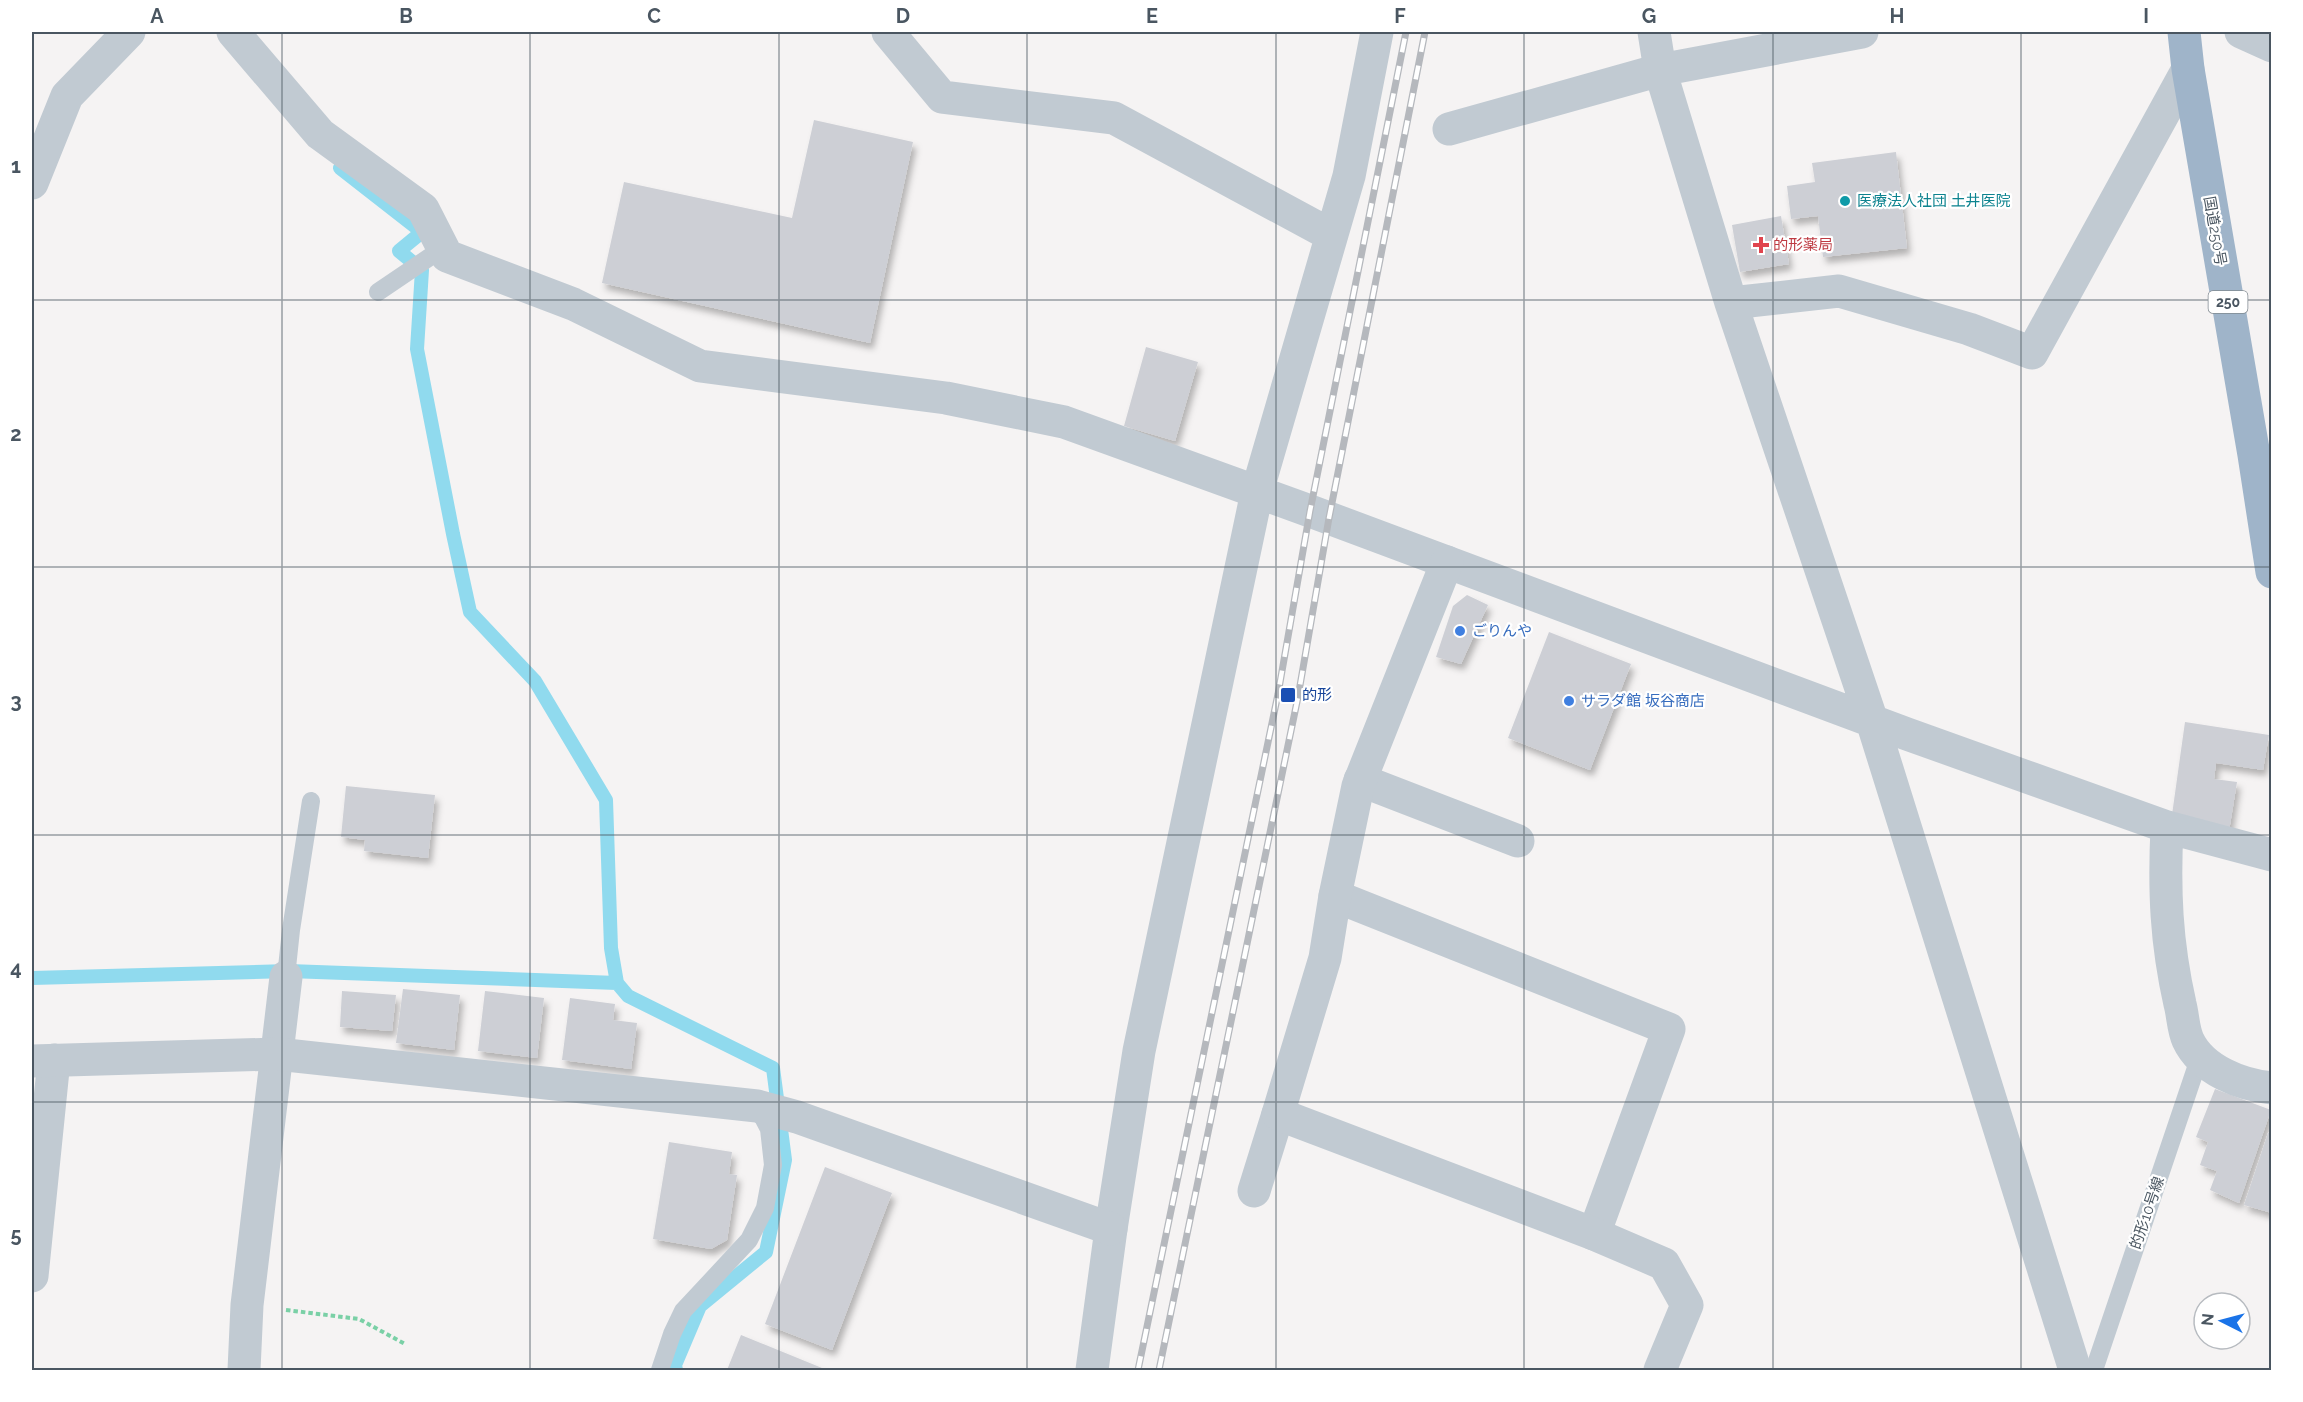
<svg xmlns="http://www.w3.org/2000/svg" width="2303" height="1402" font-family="Raleway,'Noto Sans JP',sans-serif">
<defs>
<filter id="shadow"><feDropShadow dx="3.5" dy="6" stdDeviation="3" flood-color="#0004"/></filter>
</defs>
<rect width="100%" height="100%" fill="#f5f3f3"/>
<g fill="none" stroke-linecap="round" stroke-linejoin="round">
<path stroke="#90daee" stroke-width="14" d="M340,168L422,232L399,251L422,270L417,349L453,534L470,612L535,681L606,800L611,948L617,983L628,996L773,1068L785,1160L766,1252L700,1306L675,1365L676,1370
M32,978L289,971L617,983"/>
</g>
<path fill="#cdcfd5" filter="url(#shadow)" d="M814,120L913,142L870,343L602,283L624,182L792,218Z
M1896,152L1907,248L1823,257L1818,216L1791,219L1787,186L1815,182L1812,163Z
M1781,216L1789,264L1740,272L1732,225Z
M1146,347L1198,362L1175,441L1124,426Z
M1467,595L1488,605L1461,664L1436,657L1453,606Z
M1549,632L1631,664L1590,770L1508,738Z
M2185,722L2269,735L2263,770L2216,763L2214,779L2237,782L2229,831L2171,822Z
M346,786L435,795L428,858L364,851L365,840L341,837Z
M403,989L460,995L454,1050L396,1043Z
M342,991L396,995L392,1031L340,1027Z
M485,991L544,998L537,1058L478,1051Z
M570,998L615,1004L613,1020L637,1023L631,1069L562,1060Z
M2215,1089L2271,1110L2239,1203L2210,1190L2217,1171L2200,1165L2208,1142L2196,1137Z
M2272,1132V1213L2244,1205L2268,1133Z
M669,1142L732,1152L729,1174L737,1175L727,1240L711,1249L653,1239Z
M825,1167L892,1193L832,1350L765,1324Z
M741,1335L822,1368L821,1370H727Z"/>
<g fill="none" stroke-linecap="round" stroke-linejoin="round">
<path stroke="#7ad0a6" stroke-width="4" stroke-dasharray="4.5 3" stroke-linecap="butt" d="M286,1310L359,1319L405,1344"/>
<path stroke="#c1cad2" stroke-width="18" d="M378,292L443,248
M286,977L291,930L311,801
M660,1370L672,1334L683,1311L749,1240L765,1208L773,1165L769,1129L757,1106
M2094,1370L2200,1056"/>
<path stroke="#c1cad2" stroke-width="33" d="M233,32L320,134L423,209L447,256L573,304L700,366L946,398L1064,422L1310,511L1907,734L2167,827L2272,855
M888,32L942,97L1114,118L1331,235
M1654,32L1660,70L1731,303L1872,721L2075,1370
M2241,32L2272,46
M1449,129L1660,70L1862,32
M32,183L67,96L129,32
M1731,303L1839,291L1969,329L2032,353L2188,69
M1360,780L1518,841
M2167,827C2164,890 2166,942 2180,1004C2183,1015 2183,1029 2188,1040C2202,1070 2241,1085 2272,1088
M1335,896L1669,1029L1594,1234
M1254,1191L1278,1114
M32,1276L54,1060
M244,1370L247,1305L286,977
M1092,1370L1111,1229L1139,1051L1257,492L1349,176L1377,32"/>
<path stroke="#c1cad2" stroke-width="33" d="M1447,562L1358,786L1335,896L1325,958L1278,1114L1594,1234L1664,1264L1687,1305L1660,1370
M32,1061L277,1054L757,1106L797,1117L1111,1229"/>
<path stroke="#9fb4c9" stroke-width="33" d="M2184,32L2188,69L2254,455L2272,572"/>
<g stroke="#b5b8bd" stroke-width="7">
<path id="rail" d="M1138,1370L1278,694L1310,511L1406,32
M1159,1370L1298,697L1329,518L1425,32"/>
</g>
<use href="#rail" stroke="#fff" stroke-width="4.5" stroke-dasharray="14" stroke-linecap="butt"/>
</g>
<path fill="none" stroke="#4a5661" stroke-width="1.5" stroke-opacity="0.55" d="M282,32V1370M530,32V1370M779,32V1370M1027,32V1370M1276,32V1370M1524,32V1370M1773,32V1370M2021,32V1370M32,300H2272M32,567H2272M32,835H2272M32,1102H2272"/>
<circle fill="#0f9aa8" stroke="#fff" stroke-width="2" cx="1845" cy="201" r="6"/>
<path fill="#e0444e" stroke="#fff" stroke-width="2" d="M1758 236h6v6h6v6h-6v6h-6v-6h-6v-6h6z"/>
<g fill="#3f7fe0" stroke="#fff" stroke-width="2">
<circle cx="1460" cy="631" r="6"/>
<circle cx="1569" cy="701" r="6"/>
</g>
<rect fill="#1a4fb4" stroke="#fff" stroke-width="2" x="1280" y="687" width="16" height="16" rx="3"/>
<g text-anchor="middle" stroke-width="4.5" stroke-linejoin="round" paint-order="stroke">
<rect fill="#fff" stroke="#808990" stroke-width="1.5" x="2208.5" y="291" width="39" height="22" rx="4.5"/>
<g font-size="14" font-weight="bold" fill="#4a5661">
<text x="2228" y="307">250</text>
</g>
<g font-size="15" fill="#0d838f" stroke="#fff" text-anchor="start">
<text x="1857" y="206">医療法人社団 土井医院</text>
</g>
<g font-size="15" fill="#4a5661" stroke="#fff">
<text transform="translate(2215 231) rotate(80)" y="5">国道250号</text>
<text transform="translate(2147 1213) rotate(-71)" y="5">的形10号線</text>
</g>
<g font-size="15" fill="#be3a42" stroke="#fff" text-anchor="start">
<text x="1773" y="250">的形薬局</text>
</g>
<g font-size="15" fill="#366cbe" stroke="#fff" text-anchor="start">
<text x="1472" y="636">ごりんや</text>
<text x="1581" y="706">サラダ館 坂谷商店</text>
</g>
<g font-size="15" fill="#164399" stroke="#fff" text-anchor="start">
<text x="1302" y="700">的形</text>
</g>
</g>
<rect width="2303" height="1402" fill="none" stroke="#ffffff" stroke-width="66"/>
<g transform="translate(2222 1321) rotate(276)"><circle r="28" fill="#ffffff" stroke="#b7bbc0" stroke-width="1.5"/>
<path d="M0-4.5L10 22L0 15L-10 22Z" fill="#1a73e8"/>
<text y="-9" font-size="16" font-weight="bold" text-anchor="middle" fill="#4a5661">N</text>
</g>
<rect x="33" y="33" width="2237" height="1336" fill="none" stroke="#4a5661" stroke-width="2"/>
<g font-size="20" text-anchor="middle" font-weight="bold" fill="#4a5661">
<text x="157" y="23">A</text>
<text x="406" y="23">B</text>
<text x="654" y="23">C</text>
<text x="903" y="23">D</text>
<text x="1152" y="23">E</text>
<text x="1400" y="23">F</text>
<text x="1649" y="23">G</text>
<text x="1897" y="23">H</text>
<text x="2146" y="23">I</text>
<text x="16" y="173">1</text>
<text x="16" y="441">2</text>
<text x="16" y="708">3</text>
<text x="16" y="975">4</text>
<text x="16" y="1242">5</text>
</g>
</svg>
